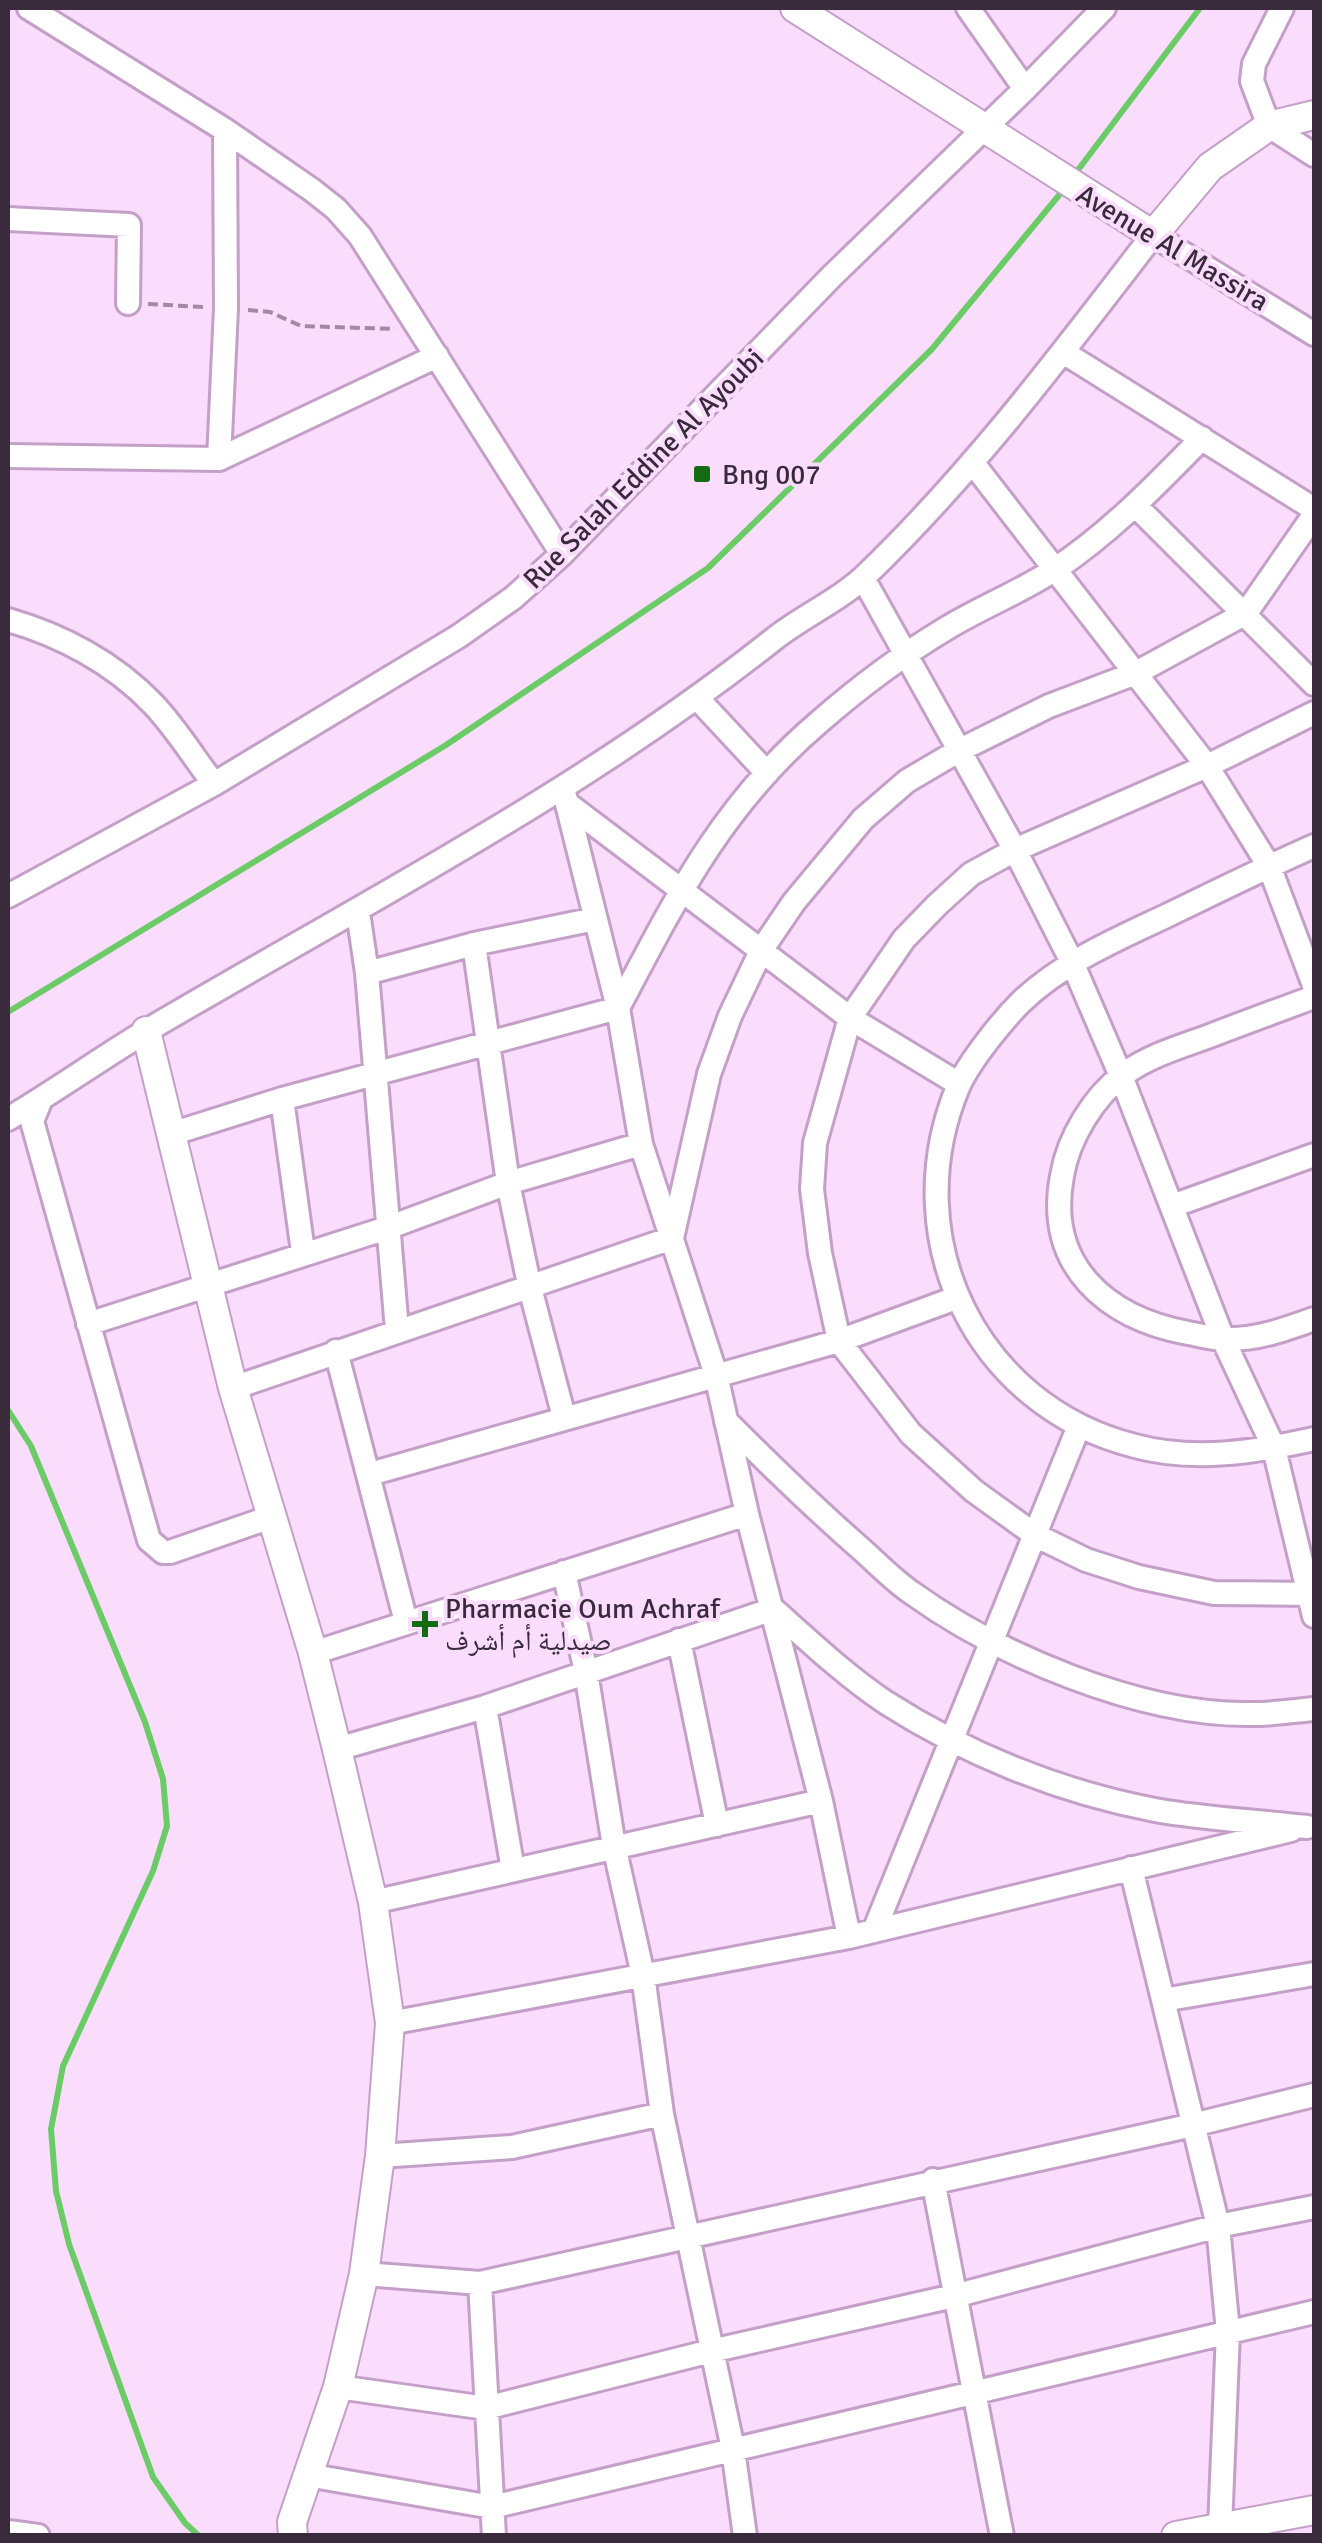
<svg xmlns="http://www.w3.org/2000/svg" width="1322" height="2543" font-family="Signika,'Noto Naskh Arabic',sans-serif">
<rect width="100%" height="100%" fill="#fadcfd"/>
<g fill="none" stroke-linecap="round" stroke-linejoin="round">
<path stroke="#6bcb66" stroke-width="6" d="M1075,174L1200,8
M8,1012L446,745L708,568L932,349L1065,188
M8,1410L31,1446L145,1722L163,1779L167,1826L153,1871L63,2066L51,2129L56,2191L69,2244L153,2477L185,2523L199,2536"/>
<g stroke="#c4a0c8" stroke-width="28">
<path id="minor" d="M29,8L225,130L312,190L336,209L360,236L562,554
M968,8L1025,89
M1282,8L1254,64L1252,81L1269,126L1314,155
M8,219L129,225L128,303
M1063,352L1314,509
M8,456L219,459L437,356
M219,459L226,308L225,130
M972,462L1207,766L1269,866L1314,985
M1136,506L1314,684
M863,578L1015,850L1072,962L1121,1076L1223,1339L1274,1448L1314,1616
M8,620C61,635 114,663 153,704C176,728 194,758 214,784
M698,699L767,773
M1314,713L1207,766L1015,850L971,874L937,905L904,939L850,1018L815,1143L812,1189L820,1253L839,1341L911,1434L974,1491L1035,1535L1086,1560L1139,1577L1214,1593L1314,1594
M563,788L618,1008L641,1144L716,1375L747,1514L821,1801L849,1937
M569,805L850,1018L959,1084
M1314,846C1264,868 1214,893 1164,917C1113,941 1062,963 1021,1002C1001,1022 969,1062 958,1087C895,1238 976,1406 1135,1446C1194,1462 1255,1452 1314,1439
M8,896L214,784L459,636L513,598L562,554L832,276L1025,89L1104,8
M358,912L367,973L397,1330
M474,944L508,1183L529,1284L564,1417
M367,973L474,944L595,919
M1314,997C1279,1010 1243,1023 1207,1037C1179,1047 1149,1056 1124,1074C1093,1097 1068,1139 1062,1176C1045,1266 1107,1318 1188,1333C1200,1335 1213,1339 1226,1339C1257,1340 1286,1329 1314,1319
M41,1099L32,1121L149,1540L163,1552H170L271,1517
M282,1099L303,1252
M8,1119C55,1091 100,1059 148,1030C360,905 580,793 774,639C803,616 840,600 866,575C973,472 1063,352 1153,235L1314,334
M171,1134L282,1099L618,1008C676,898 722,805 818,723C858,688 902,655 947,628C982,607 1020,592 1054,570C1110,533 1156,485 1202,438
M1172,1206L1314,1155
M88,1324L390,1227L508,1183L641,1144
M336,1351L406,1622
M233,1388L672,1238L709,1074L730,1016L762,949L794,902L863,819L907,781L958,751L1049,706L1136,673L1246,613L1314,515
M726,1421C770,1465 813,1507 860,1548C877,1563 893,1580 912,1593C998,1655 1138,1714 1246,1714C1268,1715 1292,1711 1314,1709
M370,1474L839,1341L956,1298
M564,1572L586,1672L614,1846L643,1975L662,2114L733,2449L745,2536
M679,1640L717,1825
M313,1653L747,1514
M485,1707L513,1870
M337,1749L485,1707L773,1609C809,1641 845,1675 885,1702C966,1754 1060,1792 1155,1810C1204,1819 1257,1821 1307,1827
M1131,1868L1218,2226L1228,2332L1220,2528
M373,1902L821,1801
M874,1931L1079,1426
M1163,2000L1314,1974
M390,2023L849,1937L1291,1830
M380,2156L512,2147L662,2114
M933,2180L1002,2536
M364,2274L480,2283L1193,2125L1314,2095
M480,2283L494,2536
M338,2387L486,2408L711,2351L958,2295L1218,2226L1314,2207
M307,2475L492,2507L1314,2312
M8,2532L38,2536"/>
</g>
<g stroke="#c4a0c8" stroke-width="32">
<path id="tertiary" d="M795,8L1153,235L1210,167L1269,126L1314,115
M146,1031L233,1388L313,1653L337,1749L373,1902L390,2023L380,2156L364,2274L338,2387L292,2522L293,2536
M1176,2536L1314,2510"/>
</g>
<path stroke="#a18aa3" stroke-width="4" stroke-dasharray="10 5" stroke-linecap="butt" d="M148,304L203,307
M248,310L270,312L301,326L395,329"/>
<use href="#minor" stroke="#fff" stroke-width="22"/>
<use href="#tertiary" stroke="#fff" stroke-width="28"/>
</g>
<g fill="#136b14" stroke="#fadcfd" stroke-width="4">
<rect x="692" y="464" width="20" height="20" rx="5"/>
<path d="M420 1609h10v10h10v10h-10v10h-10v-10h-10v-10h10z"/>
</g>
<g text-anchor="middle" stroke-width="8" stroke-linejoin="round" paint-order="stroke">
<g font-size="28" fill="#392b3b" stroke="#fadcfd">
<text transform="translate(1173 247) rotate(31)" y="10">Avenue Al Massira</text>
<text transform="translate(643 468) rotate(-45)" y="10">Rue Salah Eddine Al Ayoubi</text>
</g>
<g font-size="28" fill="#392b3b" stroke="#fadcfd" text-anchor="start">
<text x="722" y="484">Bng 007</text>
<text x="445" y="1618">Pharmacie Oum Achraf<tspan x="445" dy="32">صيدلية أم أشرف</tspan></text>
</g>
</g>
<rect width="1322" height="2543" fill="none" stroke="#392b3b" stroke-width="20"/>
</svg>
